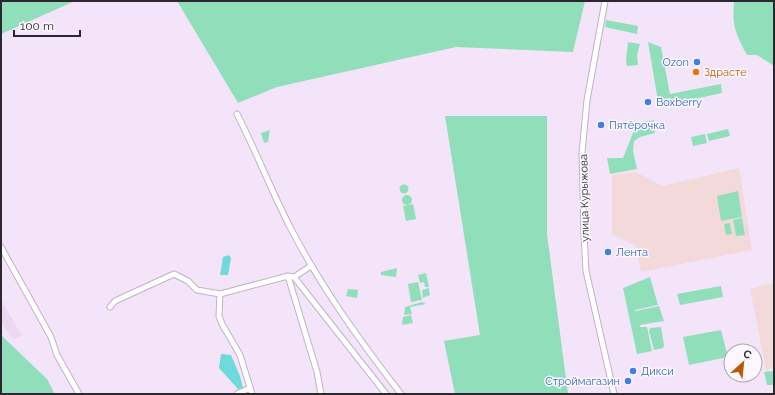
<svg xmlns="http://www.w3.org/2000/svg" width="775" height="395" font-family="Raleway,sans-serif">
<rect width="100%" height="100%" fill="#f4e4fa"/>
<path fill="#ecd7f3" d="M1,299L22,336L13,339L1,322Z"/>
<path fill="#f4d9da" d="M739,168L752,250L641,272L635,245L612,235V175L636,172L662,186Z
M774,283V368L766,370L750,289Z"/>
<path fill="#90dfba" d="M1,1H75L1,34Z
M177,1H585L573,52L456,47L277,87L238,103Z
M734,1H774V66L757,55H747C735,33 732,26 734,1Z
M606,20L638,26L637,34L605,27Z
M628,42L640,44L637,55L638,65L627,66L626,61Z
M648,42L661,47L670,94L721,84L722,93L659,107Z
M445,116H547V234L568,394H455L444,341L480,335Z
M654,120L655,133L640,137L634,141L633,151L637,169L610,174L607,158H623L637,123Z
M728,129L730,136L709,141L707,134Z
M270,130L268,142L264,143L261,133Z
M705,134L707,143L693,146L691,137Z
M399.5 189a4.5 4.5 0 1 1 9 0a4.5 4.5 0 1 1-9 0Z
M738,191L742,217L721,221L717,196Z
M402 200a5 5 0 1 1 10 0a5 5 0 1 1-10 0Z
M413,204L416,219L406,221L403,206Z
M742,218L745,235L736,236L733,220Z
M730,223L732,234L726,235L724,224Z
M397,268L396,277L381,275V272Z
M426,273L429,287H425L424,282L420,283L418,275Z
M650,277L658,305L635,310L636,313V311L659,306L664,321L640,325V327H647L652,351L637,354L623,288Z
M418,282L422,300L411,302L408,284Z
M721,286L723,297L680,305L677,294Z
M429,288L430,295L423,298L422,290Z
M348,289L358,290L357,298L346,296Z
M422,302L426,304L410,307L412,314L404,315L405,307Z
M411,315L413,323L402,325L403,317Z
M661,327L664,345L663,348L654,350L649,331L650,328Z
M721,330L728,357L689,365L683,337Z
M1,335L47,379L55,394H1Z
M774,371V385H767L764,372Z"/>
<path fill="#6fd9db" d="M229,255L231,258L228,275H220L223,257Z
M221,354L231,355L240,376L243,388L238,389L219,368Z"/>
<g fill="none" stroke-linecap="round" stroke-linejoin="round">
<g stroke="#c1b2c6" stroke-width="7">
<path id="minor" d="M605,1L587,100L582,152L584,233L586,271L614,394
M237,114C256,151 271,190 290,227C321,287 360,341 401,394
M1,247L51,337L57,355L79,394
M288,276L317,372L321,394
M294,277L311,266
M220,294L219,316L222,324L240,355L252,394
M110,307L115,301L174,274L188,281L197,290L220,294L288,276L294,277L386,394
M237,394L250,388"/>
</g>
<use href="#minor" stroke="#fff" stroke-width="5"/>
</g>
<g fill="#3f7fe0" stroke="#fcf6fe" stroke-width="1.5">
<circle cx="697" cy="62" r="4"/>
<circle cx="648" cy="102" r="4"/>
<circle cx="601" cy="125" r="4"/>
<circle cx="608" cy="252" r="4"/>
<circle cx="633" cy="371" r="4"/>
<circle cx="628" cy="381" r="4"/>
</g>
<circle fill="#e8710a" stroke="#fcf6fe" stroke-width="1.5" cx="696" cy="72" r="4"/>
<g text-anchor="middle" stroke-width="3" stroke-linejoin="round" paint-order="stroke">
<g font-size="11" fill="#366cbe" stroke="#fcf6fe" text-anchor="start">
<text x="689" y="66" text-anchor="end">Ozon</text>
<text x="656" y="106">Boxberry</text>
<text x="609" y="129">Пятёрочка</text>
<text x="616" y="256">Лента</text>
<text x="641" y="375">Дикси</text>
<text x="620" y="385" text-anchor="end">Строймагазин</text>
</g>
<g font-size="11" fill="#c56008" stroke="#fcf6fe" text-anchor="start">
<text x="704" y="76">Здрасте</text>
</g>
<g font-size="11" fill="#2c262e" stroke="#fcf6fe">
<text transform="translate(584 198) rotate(-91)" y="4">улица Курыжова</text>
</g>
</g>
<rect width="775" height="395" fill="none" stroke="#2c262e" stroke-width="4"/>
<g transform="translate(743 363) rotate(27)"><circle r="19" fill="#fcf6fe" stroke="#a9a3ab"/>
<path d="M0-3L7 15L0 10L-7 15Z" fill="#b85b03"/>
<text y="-6" font-size="11" font-weight="bold" text-anchor="middle" fill="#2c262e">С</text>
</g>
<path d="M14 30v6h66v-6" fill="none" stroke="#2c262e" stroke-width="2"/>
<text x="20" y="30" font-size="12" fill="#2c262e" stroke="#fcf6fe" stroke-width="3" paint-order="stroke">100 m</text>
</svg>
